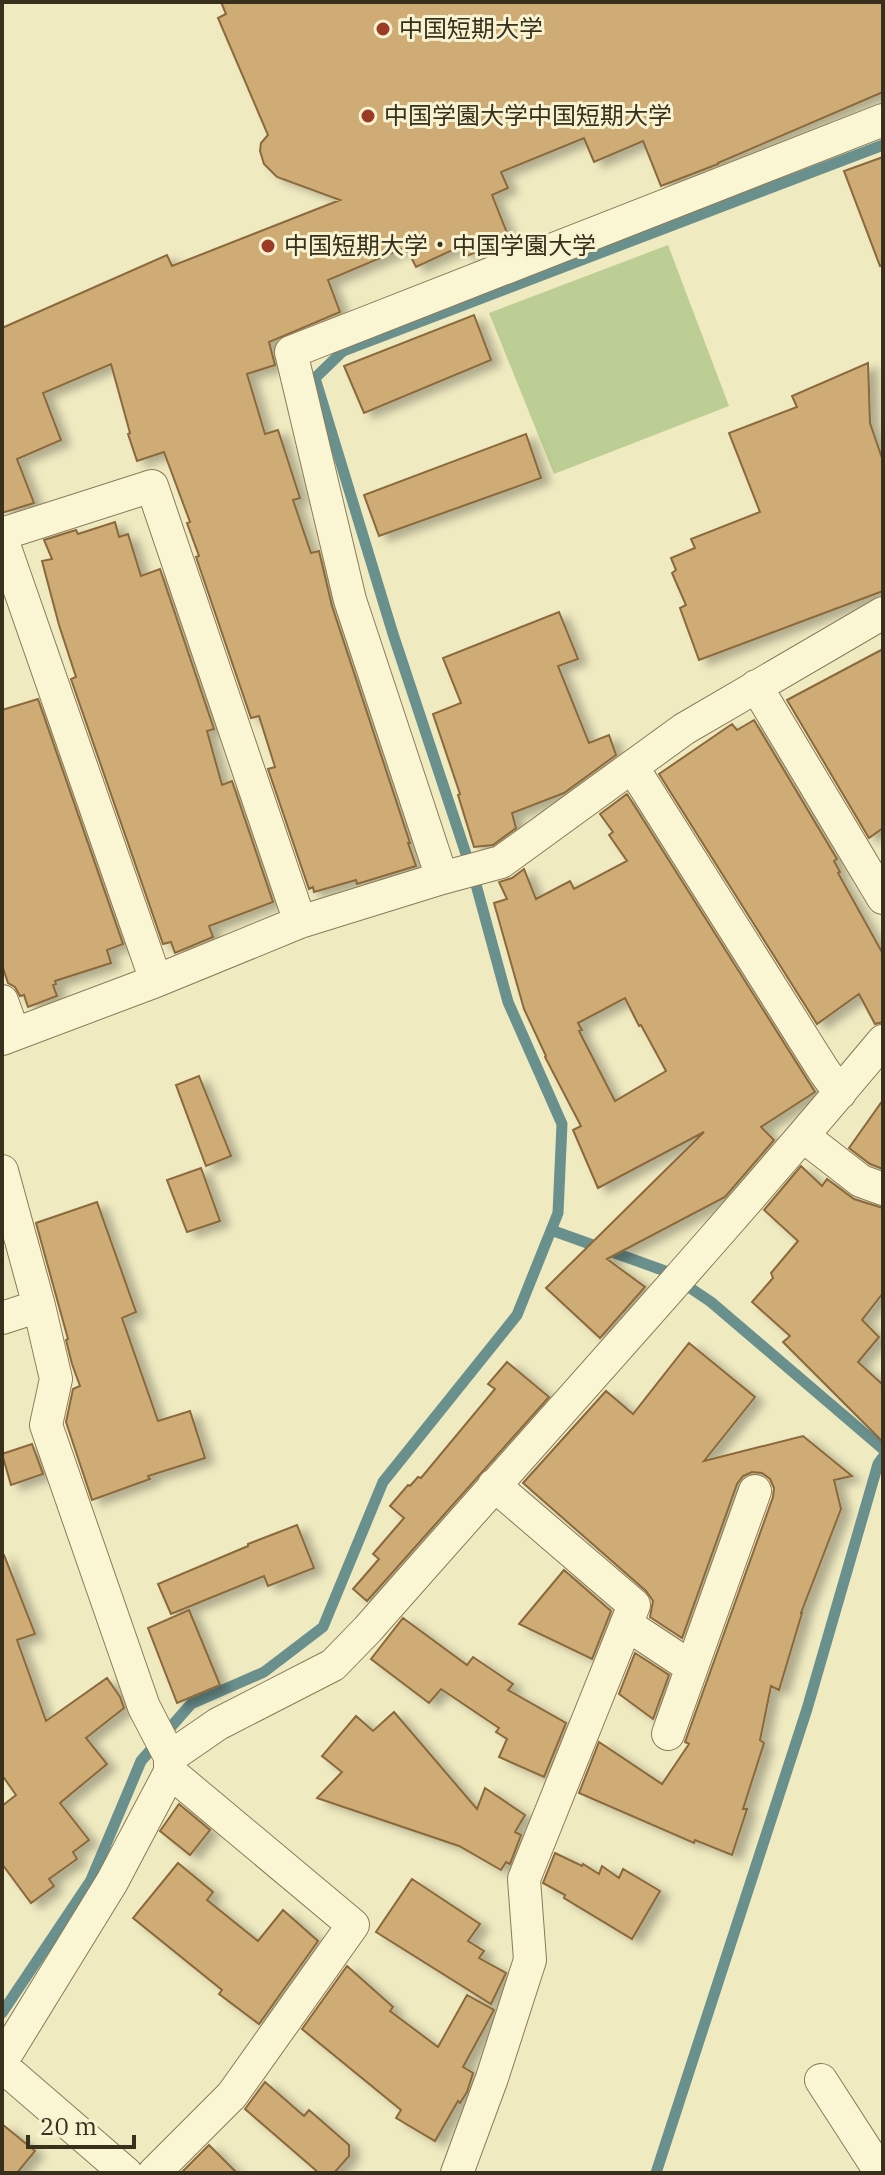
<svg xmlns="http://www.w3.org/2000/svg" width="885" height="2175" font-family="'IBM Plex Serif','Noto Sans JP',serif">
<defs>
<filter id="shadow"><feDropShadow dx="9" dy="5" stdDeviation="4" flood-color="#0004"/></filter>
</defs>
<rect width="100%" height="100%" fill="#f0eac1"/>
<path fill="#bdce94" d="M668,245L729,406L554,474L489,313Z"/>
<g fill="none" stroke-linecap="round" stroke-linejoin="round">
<path stroke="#6a908e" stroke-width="11" d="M551,1230L665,1271L711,1302L883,1449
M2,2013L91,1880L141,1761L191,1704L264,1672L323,1627L383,1482L517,1315L558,1213L562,1124L508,1002L475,881L393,634L315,378L343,351L883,145
M656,2173L807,1709L878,1464L883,1457"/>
</g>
<path fill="#cfab75" stroke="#8a693c" stroke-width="2" fill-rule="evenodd" filter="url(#shadow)" d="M221,2H883V92L718,163V164L661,186L643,141L594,162L584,138L501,172L508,188L492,195L509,238L467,256L463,245L416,267L406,247L328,280L340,312L269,342L275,365L247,374L265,434L278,430L300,498L293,500L311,553L319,551L332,606L410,843H408L416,866L357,884L356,880L314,892L313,887L309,889L268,769L275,767L259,716L251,718L196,557L199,556L187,523L190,522L164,452L137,461L128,434L130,433L111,364L43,393L61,440L17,459L34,503L2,513V328L167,255L172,266L340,200L277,177L264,164L260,151L261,143L268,135L218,18L226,14Z
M883,157V265L880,266L844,171Z
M474,315L491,360L364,413L344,366Z
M868,363L870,423L883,461V591L699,660L680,608L686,605L672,573L676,570L671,558L695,548L691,539L760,512L729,433L797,407L792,396Z
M526,434L541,478L379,536L364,495Z
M115,522L119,537L128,534L141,576L160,569L214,729L207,731L222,785L232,781L273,902L209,926L213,937L175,953L171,942L163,944L71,679L76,677L59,625L42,561L52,559L44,540L76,530L78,534Z
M559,612L578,659L558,666L589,743L609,735L616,755L564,793L512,813L516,828L493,845L474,847L458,795L460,794L433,714L461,703L443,658Z
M883,649V828L869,838L787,700Z
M38,699L123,944L107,950L111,963L55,981L56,984L53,985L57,996L28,1007L24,995L20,996L15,987L8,983L2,965V710Z
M754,720L837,859L834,861L840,872L838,873L883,954V1022L875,1024L859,994L817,1024L659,774L732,724L737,730Z
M627,794L815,1092L761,1127L774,1140L725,1197L607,1259L645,1287L600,1338L546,1288L704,1132L598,1188L573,1130L581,1126L545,1057L546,1056L524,1009L494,903L507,899L499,882L512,878L524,869L536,899L570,881L574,889L627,861L609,835L613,832L600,814ZM625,998L639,1026L641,1025L666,1071L615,1101L579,1031L582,1030L578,1023Z
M199,1076L231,1156L206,1166L176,1085Z
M883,1100V1169L870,1164L849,1148Z
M801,1166L822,1186L827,1179L854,1199L883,1208V1293L862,1320L879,1337L858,1362L883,1385V1442L783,1342L790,1336L752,1302L773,1278L771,1273L798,1241L764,1210Z
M201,1168L220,1221L187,1232L167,1180Z
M97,1202L136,1312L122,1318L158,1421L190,1411L205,1458L148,1476L150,1479L92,1500L66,1422L73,1389L80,1386L72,1364L66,1340L68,1339L36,1223Z
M689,1343L755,1397L704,1461L803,1436L852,1476L834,1480L841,1509L801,1613H802L779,1690L771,1686L760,1740L764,1743L743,1809H747L732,1855L695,1840L694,1843L579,1793L599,1742L662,1784L689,1744L685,1742L773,1497L774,1488L770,1479L762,1473L752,1472L743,1476L737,1484L682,1638L650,1617L653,1601L646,1591L523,1483L606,1391L633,1414Z
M507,1362L549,1397L367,1601L353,1589L379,1559L373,1554L404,1518L390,1506L408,1485L410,1486L418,1477L421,1478L495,1389L488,1384Z
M32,1444L43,1474L11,1485L2,1454Z
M297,1525L314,1568L268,1586L264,1576L171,1614L158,1584L248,1546V1544Z
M2,1555H4L35,1634L17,1640L46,1721L107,1678L120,1697L124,1708L86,1738L107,1764L60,1803L89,1840L73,1852L77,1859L49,1879L54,1886L31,1903L2,1864V1806L16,1795L2,1775Z
M564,1570L611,1611L592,1659L519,1624Z
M189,1610L220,1685L177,1703L148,1628Z
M403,1618L467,1665L473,1657L513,1684L508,1690L566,1723L544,1777L499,1757L507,1739L496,1732L499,1728L441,1689L429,1703L371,1659Z
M635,1653L669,1675L653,1719L619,1694Z
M394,1712L477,1809L485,1788L525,1815L515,1832L521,1835L510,1864L506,1862L501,1870L459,1846L317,1798L342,1772L322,1756L356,1716L373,1731Z
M179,1804L210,1830L190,1855L160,1831Z
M555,1853L582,1866L583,1864L599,1874L602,1866L619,1878L623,1869L660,1891L632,1939L564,1898L565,1895L543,1883Z
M178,1863L213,1892L207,1900L258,1941L283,1910L318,1941L259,2024L219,1994L222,1990L133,1918Z
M412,1879L480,1924L468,1941L484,1951L479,1958L506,1973L491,2004L376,1932Z
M347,1966L393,2007L390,2011L438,2047L467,1995L494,2010L463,2067L473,2073L467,2092L460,2103L458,2101L435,2141L396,2118L401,2110L302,2029Z
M265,2082L304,2116L309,2110L349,2145V2156L334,2173H319L245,2109Z
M2,2124L35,2151L17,2173H2Z
M209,2145L237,2173H181Z"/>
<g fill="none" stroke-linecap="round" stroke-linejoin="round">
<g stroke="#8a7b58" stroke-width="34">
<path id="street" d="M2,534L152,486L300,922
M2,539L156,981
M756,686L883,898
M633,768L824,1071L840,1093
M442,878L350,600L291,352L883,120
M2,1001L14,1034
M2,1039L156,981L300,922L442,878L501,862L684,729L883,613
M803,1136L861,1181L883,1189
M2,1171L39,1306L56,1379L46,1425L144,1707L170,1757V1772L112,1882L2,2061
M2,1318L39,1306
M626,1624L691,1667
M668,1734L755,1491
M170,1757L218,1724L333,1665L368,1629C540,1433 716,1241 883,1041
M2,2066L126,2173
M821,2080L881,2173
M154,2173L232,2095L353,1925L170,1772
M457,2173L492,2078L530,1960L524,1879L634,1605L494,1485"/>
</g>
<use href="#street" stroke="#faf6d4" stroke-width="32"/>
</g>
<g fill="#9b3a25" stroke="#f7f3d1" stroke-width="3">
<circle cx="383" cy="29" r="8"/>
<circle cx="368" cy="116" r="8"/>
<circle cx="268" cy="246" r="8"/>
</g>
<g text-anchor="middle" stroke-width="6" stroke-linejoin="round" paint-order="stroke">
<g font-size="24" fill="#392f1d" stroke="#f7f3d1" text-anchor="start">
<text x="399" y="37">中国短期大学</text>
<text x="384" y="124">中国学園大学中国短期大学</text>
<text x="284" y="254">中国短期大学・中国学園大学</text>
</g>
</g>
<rect width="885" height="2175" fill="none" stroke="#392f1d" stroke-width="8"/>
<path d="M28 2135v12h106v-12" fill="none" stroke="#392f1d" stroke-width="4"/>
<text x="40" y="2135" font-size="24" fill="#392f1d" stroke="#f7f3d1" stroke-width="6" paint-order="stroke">20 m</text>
</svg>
